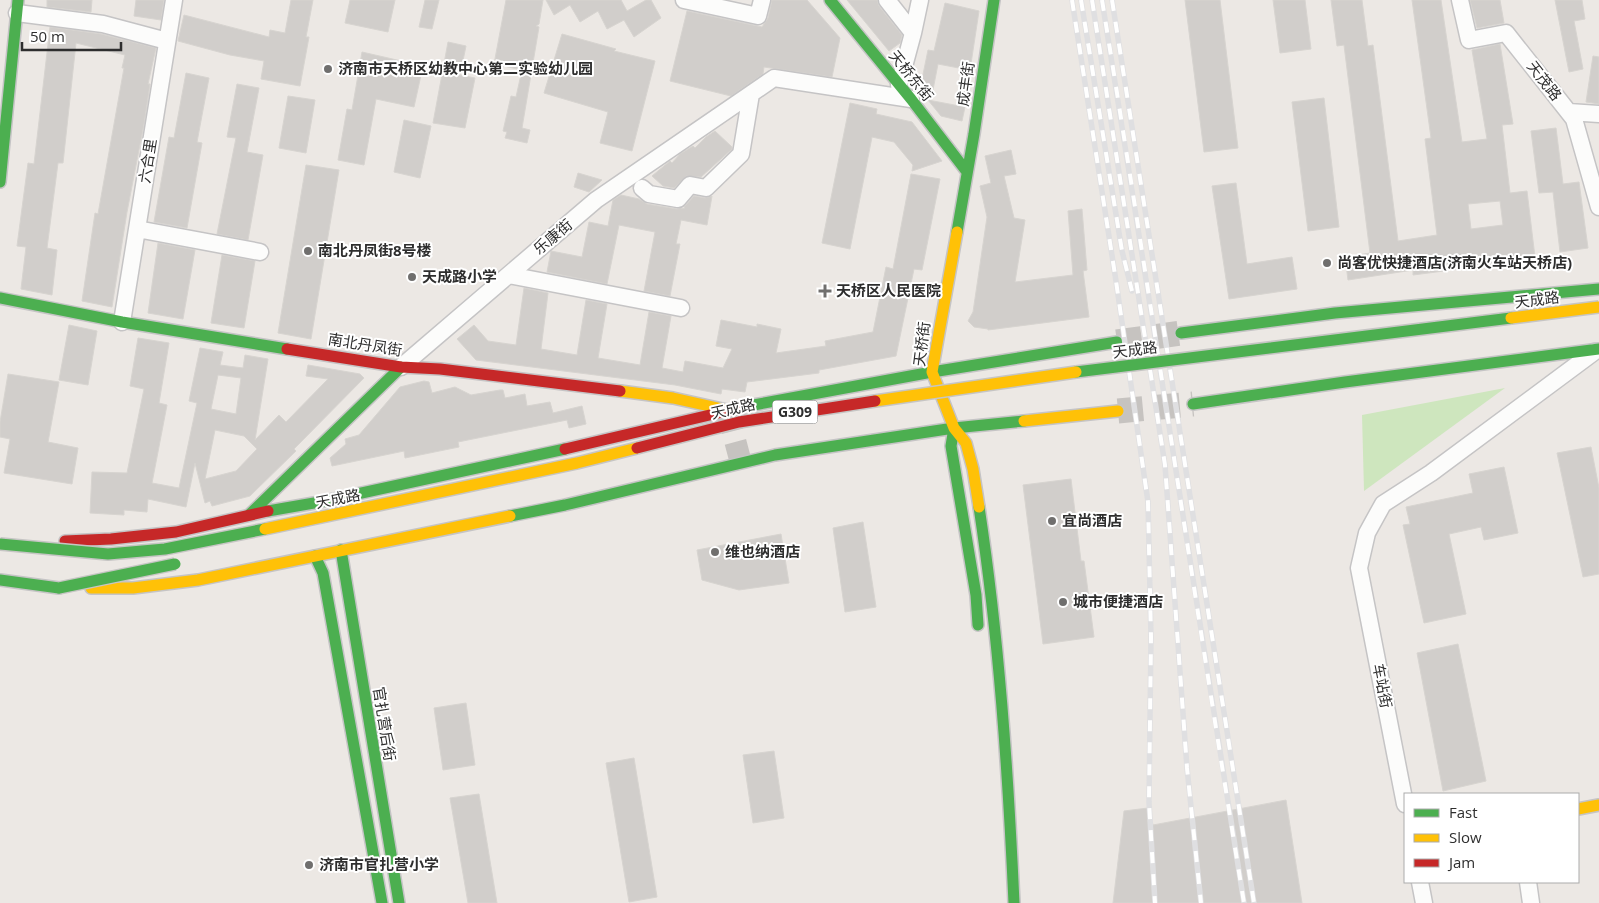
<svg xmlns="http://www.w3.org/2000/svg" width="1599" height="903" font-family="'Open Sans','Noto Sans SC',sans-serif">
<rect width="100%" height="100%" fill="#ece8e4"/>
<path fill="#cee6be" d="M1505,388L1364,491L1362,415Z"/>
<path fill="#d1cecb" stroke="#d7d4d0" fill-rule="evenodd" d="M47,0H92L91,12L47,7Z
M136,0H164L161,20L134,16Z
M291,0H313L306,37H309L300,86L261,79L264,61L230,55L178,41L184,15L269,37L270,30L285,33Z
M350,0H395L388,32L345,23Z
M425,0H439L432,29L419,27Z
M506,0H543L539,24L536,26L539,27L522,128L530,130L527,143L505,138L507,132L503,131L511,96L516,97L522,70L494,64Z
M546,0H621L627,11L646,0H651L661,18L634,37L624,20L607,29L598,11L580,22L570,5L554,15Z
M772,0H807L840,38L832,77L764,67L763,74L731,96L670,81L687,11L762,27L768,18Z
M847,0H877L879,6L902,35L900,43L889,51Z
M1185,0H1220L1238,148L1204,152Z
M1273,0H1305L1311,49L1280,53Z
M1331,0H1362L1368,46L1373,45L1398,241L1437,235L1425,139L1431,138L1412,0H1441L1462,142L1487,139L1472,50L1500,44L1513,124L1502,125L1510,193L1527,191L1535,257L1498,262V264L1413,275V270L1348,280L1345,257L1370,253L1344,45L1337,46ZM1500,201L1503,225L1471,229L1468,204Z
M1470,0H1500L1504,23L1477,28Z
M1555,0H1582L1585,19L1574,21L1583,69L1569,72Z
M945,3L979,11L965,103L957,101L964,69L938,64L931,100L928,99L920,89L928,50L934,51Z
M50,27L101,34L156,48L148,84H150L144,124L127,212L112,307L82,301L95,213L98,214L124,68H122L125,55L76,43L63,163H58L47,248L57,250L52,295L21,289L26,247L17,246L28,163L34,164Z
M562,34L616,49L614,51L655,61L632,151L600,143L608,112L544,93Z
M448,42L466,46L460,75L475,78L465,128L433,123Z
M362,52L423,66L414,107L376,99L364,165L338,160L347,109L352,110Z
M1593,56L1599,57V104L1586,102Z
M186,73L209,78L197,142L202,143L187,228L154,222L169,137L174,138Z
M237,84L259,88L247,152L263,155L248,240L217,234L236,138L227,137Z
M288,96L315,100L306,153L279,148Z
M1324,98L1339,227L1308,231L1292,102Z
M928,100L965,107L962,121L941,116Z
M850,103L877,109L876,114L912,122L942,161L912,171L913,165L894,142L872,137L850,249L822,243Z
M404,120L431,126L420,178L394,172Z
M1556,128L1563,184L1579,182L1588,248L1560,252L1553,192L1539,193L1531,131Z
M715,131L732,147V149L701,177L686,176L674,188L663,186L652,176L670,161L672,163L680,154L693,146L695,148L706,137Z
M1011,150L1016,174L1004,176L1014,218L1025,220L1015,282L1073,275L1068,211L1082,209L1087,270L1083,271L1089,317L988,330V329L974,327L968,321L973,312L987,217L980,186L991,183L985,156Z
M306,165L339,170L311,339L278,333Z
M578,173L602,180L589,192L574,187Z
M911,174L940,179L922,270L914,269L896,356L819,370V373L747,382L745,392L722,389L721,394L675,385L476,360L457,339L474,325L488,341L516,345L524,288L548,293L541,349L577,355L586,300L607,304L598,358L640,365L649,312L671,316L662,368L683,372L685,361L723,368L732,349L716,346L721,320L757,327V324L781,329L776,353L826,346L825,341L873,332L886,267L893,269Z
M1236,183L1247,264L1292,257L1297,289L1229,299L1212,186Z
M621,195L639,199L647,204L677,209L685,208L684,207L694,196L705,198L712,196L707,225L681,220L676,244H680L670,296L644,291L655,232L619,225L607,284L547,272L551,251L582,257L589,222L608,226L613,200Z
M158,243L195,250L183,319L148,313Z
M222,255L255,261L244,328L211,323Z
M69,325L97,331L88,385L59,380Z
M138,338L169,343L159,403L167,405L152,483L179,488L197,403L189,401L200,348L223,352L220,365L243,368L245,355L268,359L255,440L279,415L286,422L328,379L306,376L308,365L360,374L364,378L294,449L296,451L250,496L212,506L210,501L205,503L195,463L186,507L148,499L147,512L124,510V515L90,513L92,472L127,473L144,389L130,386ZM218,375L241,378L236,414L211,409ZM215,430L244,436L257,449L236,471L205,479Z
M8,374L59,382L48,442L78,448L72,484L4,473L10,439L0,437V422Z
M424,381L429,382L432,393L455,387L471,395L500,390H503L505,398L525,394L527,406L550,402L553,413L582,406L586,424L569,428L567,420L458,442L459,447L405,458L404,451L332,466L330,458L346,444L345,439L359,435L400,387Z
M1591,447L1599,488V574L1583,577L1557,453Z
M1504,467L1518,533L1484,540L1481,527L1449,534L1466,614L1424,623L1403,525L1410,524L1406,507L1473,493L1469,474Z
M1071,479L1081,561H1084L1094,637L1043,644L1023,485Z
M863,522L876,607L845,612L833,528Z
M781,534L789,583L739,590L702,580L697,550Z
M1458,644L1486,781L1443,791L1417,653Z
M466,703L475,765L443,770L434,708Z
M774,751L784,818L753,823L743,755Z
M634,758L657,897L629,902L606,763Z
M479,794L497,903H468L450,798Z
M1286,800L1302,903H1113L1124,811L1148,808L1153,825Z"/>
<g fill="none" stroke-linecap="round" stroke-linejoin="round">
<path stroke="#c6c3c0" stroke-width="22" stroke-dasharray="22 11" stroke-linecap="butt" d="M727,410L741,463"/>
<path stroke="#c6c3c0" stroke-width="25" stroke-dasharray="25 12" stroke-linecap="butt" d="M1117,342L1181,333
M1118,411L1193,404"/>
<g stroke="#c5c4c5" stroke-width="19">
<path id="street" d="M684,0L758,16L762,0
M887,0L913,33L899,85
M1460,0L1469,40L1506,33L1574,119L1599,207
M17,13L103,24L167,41
M913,33L920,0
M1569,112L1599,114
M642,188L649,194L678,199L690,185L706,188L741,154L751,94
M137,229L260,252
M509,275L681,308
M122,322L174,0
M401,367L596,200L774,78L911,99
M1405,804L1359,568L1367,533L1383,504L1431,473L1594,352
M1420,882L1424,903
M1528,882L1531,903"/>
</g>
<g stroke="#c5c4c5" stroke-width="14">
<path id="fast" d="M830,0L911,99L967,172
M0,182L18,0
M957,232L974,134L994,0
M0,298L122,322L287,349
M1181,333L1335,313L1599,289
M1193,404L1345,382L1599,349
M748,406L932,372L1117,342
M954,428L951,446L976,595L978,625
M979,507C999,638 1008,770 1014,903
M268,511L320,502L565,449
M250,514L401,367
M510,516L565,505L775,455L954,428L1024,421
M341,550L399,903
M315,556L323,573L382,903
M0,580L59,588"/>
</g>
<g stroke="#c5c4c5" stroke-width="14">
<path id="slow" d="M957,232L932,372L954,428L966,443L973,469L979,507
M620,391L673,398L727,410
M1024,421L1118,411
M91,588H133L198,580L510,516
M1578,809L1599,805"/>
</g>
<g stroke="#c5c4c5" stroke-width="14">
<path id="jam" d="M287,349L401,367L440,369L620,391
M565,449L748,406
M65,541L111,539L176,532L268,511"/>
</g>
<use href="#street" stroke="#fcfcfb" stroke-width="16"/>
<use href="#fast" stroke="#4caf50" stroke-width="11"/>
<use href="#slow" stroke="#ffc107" stroke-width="11"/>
<use href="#jam" stroke="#c62828" stroke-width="11"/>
<g stroke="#dfdfe1" stroke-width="5.5">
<path id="rail" d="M1072,0L1116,281L1148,502L1151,637L1149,802L1155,903
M1081,0L1122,251L1132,291
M1092,0L1165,465L1187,768L1201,903
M1102,0C1151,301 1195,602 1244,903
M1112,0L1254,903"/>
</g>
<use href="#rail" stroke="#fff" stroke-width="4" stroke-dasharray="11" stroke-linecap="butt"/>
<g stroke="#c6c5c4" stroke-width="14" stroke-linecap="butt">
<path id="fast-bridge" d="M1076,372L1511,318
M0,544L108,554L165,549L265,529
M59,588L175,564"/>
</g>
<g stroke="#c6c5c4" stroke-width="14" stroke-linecap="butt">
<path id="slow-bridge" d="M1511,318L1599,307
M875,401L1076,372
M265,529L577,463L637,448"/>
</g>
<g stroke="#c6c5c4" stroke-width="14" stroke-linecap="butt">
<path id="jam-bridge" d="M637,448L739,422L875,401"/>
</g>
<use href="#fast-bridge" stroke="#4caf50" stroke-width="11"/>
<use href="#slow-bridge" stroke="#ffc107" stroke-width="11"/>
<use href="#jam-bridge" stroke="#c62828" stroke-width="11"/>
</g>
<g fill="#706f6e" stroke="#fff" stroke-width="2">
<circle cx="328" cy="69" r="5"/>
<circle cx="308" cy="251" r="5"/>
<circle cx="1327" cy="263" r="5"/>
<circle cx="412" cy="277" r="5"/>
<path d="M822.5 283.5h5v5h5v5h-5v5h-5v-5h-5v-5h5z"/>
<circle cx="1052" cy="521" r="5"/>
<circle cx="715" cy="552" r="5"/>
<circle cx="1063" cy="602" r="5"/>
<circle cx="309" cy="865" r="5"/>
</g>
<g text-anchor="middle" stroke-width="4" stroke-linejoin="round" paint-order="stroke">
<rect fill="#fff" stroke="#6d6d6d" stroke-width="1" x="772.5" y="400.5" width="45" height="23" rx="4"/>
<g font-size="14" font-weight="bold" fill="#2e2e2e">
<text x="795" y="417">G309</text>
</g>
<g font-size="15" font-weight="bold" fill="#2e2e2e" stroke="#fff" text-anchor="start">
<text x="338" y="74">济南市天桥区幼教中心第二实验幼儿园</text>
<text x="318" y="256">南北丹凤街8号楼</text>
<text x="1337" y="268">尚客优快捷酒店(济南火车站天桥店)</text>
<text x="422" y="282">天成路小学</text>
<text x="836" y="296">天桥区人民医院</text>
<text x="1062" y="526">宜尚酒店</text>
<text x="725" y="557">维也纳酒店</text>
<text x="1073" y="607">城市便捷酒店</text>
<text x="319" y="870">济南市官扎营小学</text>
</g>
<g font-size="15" fill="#2e2e2e" stroke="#fff">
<text transform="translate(911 76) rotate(51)" y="5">天桥东街</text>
<text transform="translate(1544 81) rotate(52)" y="5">天茂路</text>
<text transform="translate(966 84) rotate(-82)" y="5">成丰街</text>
<text transform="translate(148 161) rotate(-81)" y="5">六合里</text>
<text transform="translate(553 237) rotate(-40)" y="5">乐康街</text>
<text transform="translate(1537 300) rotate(-7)" y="5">天成路</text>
<text transform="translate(922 344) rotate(-83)" y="5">天桥街</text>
<text transform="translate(365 345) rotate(9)" y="5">南北丹凤街</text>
<text transform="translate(1135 350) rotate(-7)" y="5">天成路</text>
<text transform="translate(733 409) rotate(-13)" y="5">天成路</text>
<text transform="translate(338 499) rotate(-11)" y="5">天成路</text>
<text transform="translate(1382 686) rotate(79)" y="5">车站街</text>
<text transform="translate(384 724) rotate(81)" y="5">官扎营后街</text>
</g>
</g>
<rect x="1404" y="793" width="175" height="90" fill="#ffffff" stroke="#ababab"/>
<rect x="1414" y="809" width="25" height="8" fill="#4caf50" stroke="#ababab"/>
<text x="1449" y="818" font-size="15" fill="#2e2e2e">Fast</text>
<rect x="1414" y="834" width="25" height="8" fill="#ffc107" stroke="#ababab"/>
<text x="1449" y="843" font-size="15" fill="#2e2e2e">Slow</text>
<rect x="1414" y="859" width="25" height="8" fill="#c62828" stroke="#ababab"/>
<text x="1449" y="868" font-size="15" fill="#2e2e2e">Jam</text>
<path d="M22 42v8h99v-8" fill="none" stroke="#2e2e2e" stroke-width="2.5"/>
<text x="30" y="42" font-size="15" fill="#2e2e2e" stroke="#ffffff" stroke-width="4" paint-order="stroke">50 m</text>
</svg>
